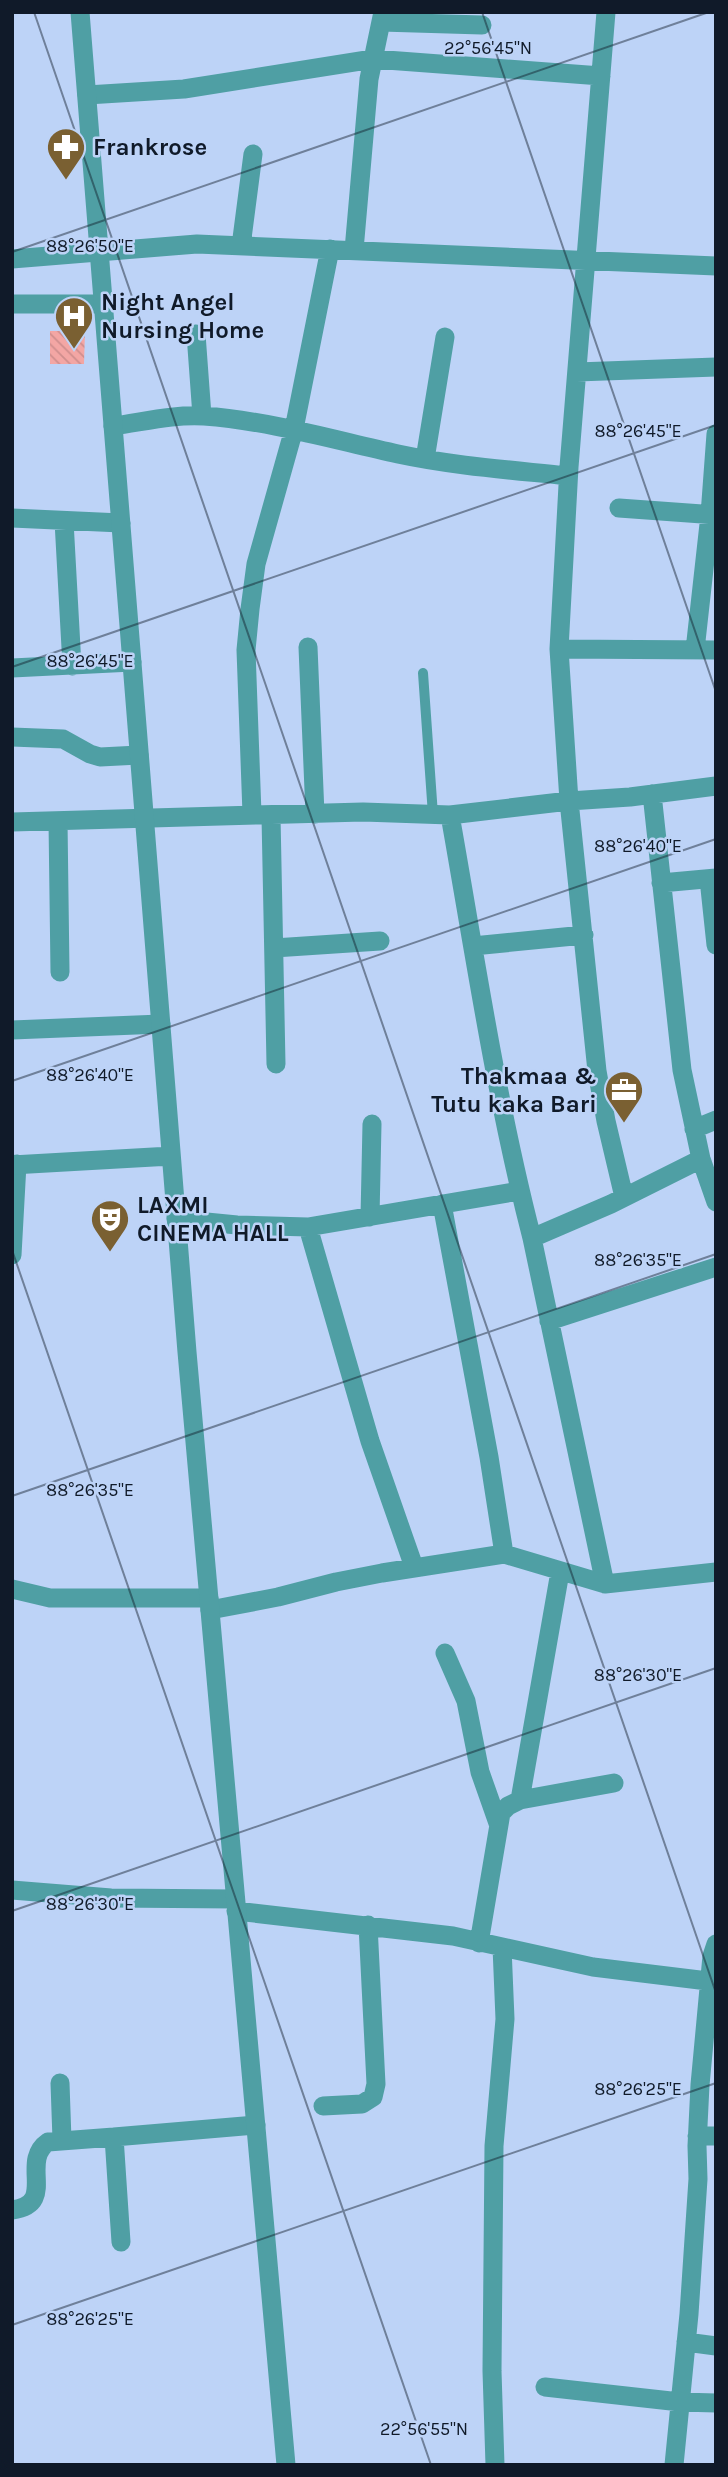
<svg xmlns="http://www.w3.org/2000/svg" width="728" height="2477" font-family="Karla,sans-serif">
<defs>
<pattern id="building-back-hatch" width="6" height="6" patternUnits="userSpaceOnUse" patternTransform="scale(1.75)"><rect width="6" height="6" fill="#f3a6a4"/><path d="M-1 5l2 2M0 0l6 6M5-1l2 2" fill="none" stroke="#cf8e8d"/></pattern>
</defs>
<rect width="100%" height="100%" fill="#bdd3f7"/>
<path fill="url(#building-back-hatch)" d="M50,331H85L84,364H50Z"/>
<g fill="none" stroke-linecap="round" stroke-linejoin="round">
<path stroke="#4f9fa4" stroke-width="10" d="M423,673L433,815"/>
<path stroke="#4f9fa4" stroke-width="19" d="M606,12L569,467L559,649L569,801L597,1071L606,1121L624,1197
M381,22L482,25
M87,95L184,89L373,59L601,76
M241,246L253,154
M354,250L369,79L383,12
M12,259L197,244L716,266
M12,304H103
M196,334L202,416
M577,372L716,367
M113,426C143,422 174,414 204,416C270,421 334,440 398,454C454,466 512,470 568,476
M425,459L445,337
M619,508L716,515
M12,518L121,523
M64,521L72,666
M308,647L315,814
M559,649L716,650
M695,650L710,515L716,434
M12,668L132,662
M12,737L63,739L90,754L100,757L139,755
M652,794L682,1070L701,1159L716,1202
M252,814L246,650L250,609L256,564L294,429L330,249
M450,815C475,956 496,1099 532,1238L605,1584
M271,816L276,1064
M58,821L60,972
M12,822L363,812L450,815L569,801L630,797L716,786
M709,879L716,945
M661,883L716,878
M473,946L584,935
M274,948L380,941
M12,1030L161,1024
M694,1129L716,1120
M442,1204L489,1457L504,1554
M370,1217L372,1124
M176,1219L237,1225L308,1227L519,1191
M308,1227L370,1441L414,1567
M532,1238L611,1204L701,1159
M12,1255L17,1164
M549,1321L716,1267
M12,1589L50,1598H209
M210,1610L278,1597L336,1582L382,1573L504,1554L605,1584L716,1572
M445,1653L466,1701L480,1772L498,1823
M520,1800L560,1572
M12,1890L111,1898L235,1899
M236,1911L453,1936L593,1967L716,1982
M479,1943L501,1813L508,1806L520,1800L614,1783
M60,2083L62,2140
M323,2106L362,2104L373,2097L376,2084L368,1925
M697,2136H716
M114,2137L256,2125
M12,2210C58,2204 19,2162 48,2142L114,2137L121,2242
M686,2342L716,2346
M545,2387L680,2402L716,2403
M495,2465L492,2371L494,2146L505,2019L502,1947
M674,2465L689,2314L698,2179L697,2146L700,2085L712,1956L716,1944"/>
<path stroke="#4f9fa4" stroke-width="19" d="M80,12L187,1352L286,2465
M12,1165L171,1156"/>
</g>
<path fill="none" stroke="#101a29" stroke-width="2" stroke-opacity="0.45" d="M34,12L716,1993M482,12L716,692M12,252L709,12M12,667L716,425M12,1081L716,839M12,1250L431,2465M12,1496L716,1254M12,1911L716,1668M12,2325L716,2083"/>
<defs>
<g id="pharmacy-pin" transform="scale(2.0125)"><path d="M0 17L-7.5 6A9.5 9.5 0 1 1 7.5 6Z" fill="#7a6032" stroke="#bdd3f7"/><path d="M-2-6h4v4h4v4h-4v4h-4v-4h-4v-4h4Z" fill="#fff"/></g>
<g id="hospital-pin" transform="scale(2.0125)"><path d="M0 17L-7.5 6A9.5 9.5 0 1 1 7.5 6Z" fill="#7a6032" stroke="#bdd3f7"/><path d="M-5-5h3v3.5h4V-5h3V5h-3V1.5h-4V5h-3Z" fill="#fff"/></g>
<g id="office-pin" transform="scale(2.0125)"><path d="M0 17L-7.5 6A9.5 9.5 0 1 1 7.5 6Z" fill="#7a6032" stroke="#bdd3f7"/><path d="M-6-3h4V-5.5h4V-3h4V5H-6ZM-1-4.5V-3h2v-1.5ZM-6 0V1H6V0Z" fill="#fff"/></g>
<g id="theatre-pin" transform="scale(2.0125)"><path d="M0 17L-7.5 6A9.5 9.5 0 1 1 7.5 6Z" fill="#7a6032" stroke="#bdd3f7"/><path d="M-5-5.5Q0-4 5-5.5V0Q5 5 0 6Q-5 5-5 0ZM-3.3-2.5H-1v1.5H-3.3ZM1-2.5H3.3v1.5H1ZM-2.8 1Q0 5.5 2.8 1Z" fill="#fff"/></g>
</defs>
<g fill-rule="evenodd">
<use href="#pharmacy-pin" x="66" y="147"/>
<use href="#hospital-pin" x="74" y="316"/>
<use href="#office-pin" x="624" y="1090"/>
<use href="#theatre-pin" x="110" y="1219"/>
</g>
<g text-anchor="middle" stroke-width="5" stroke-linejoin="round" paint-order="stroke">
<g font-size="24" font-weight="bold" fill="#101a29" stroke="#bdd3f7" text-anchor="start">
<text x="93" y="155">Frankrose</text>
<text x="101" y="310">Night Angel<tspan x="101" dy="28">Nursing Home</tspan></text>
<text x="597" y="1084" text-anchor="end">Thakmaa &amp;<tspan x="597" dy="28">Tutu kaka Bari</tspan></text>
<text x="137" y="1213">LAXMI<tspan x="137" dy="28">CINEMA HALL</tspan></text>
</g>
</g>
<g font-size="18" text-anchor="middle" fill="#101a29" stroke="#bdd3f7" stroke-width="5" stroke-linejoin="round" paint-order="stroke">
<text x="488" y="54">22°56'45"N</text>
<text x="90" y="252">88°26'50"E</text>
<text x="638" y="437">88°26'45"E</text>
<text x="90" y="667">88°26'45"E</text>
<text x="638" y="852">88°26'40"E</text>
<text x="90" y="1081">88°26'40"E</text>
<text x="638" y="1266">88°26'35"E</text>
<text x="90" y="1496">88°26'35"E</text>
<text x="638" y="1681">88°26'30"E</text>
<text x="90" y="1910">88°26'30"E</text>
<text x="638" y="2095">88°26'25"E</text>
<text x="90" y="2325">88°26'25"E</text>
<text x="424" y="2435">22°56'55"N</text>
</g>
<rect width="728" height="2477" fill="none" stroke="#101a29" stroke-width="28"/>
</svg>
